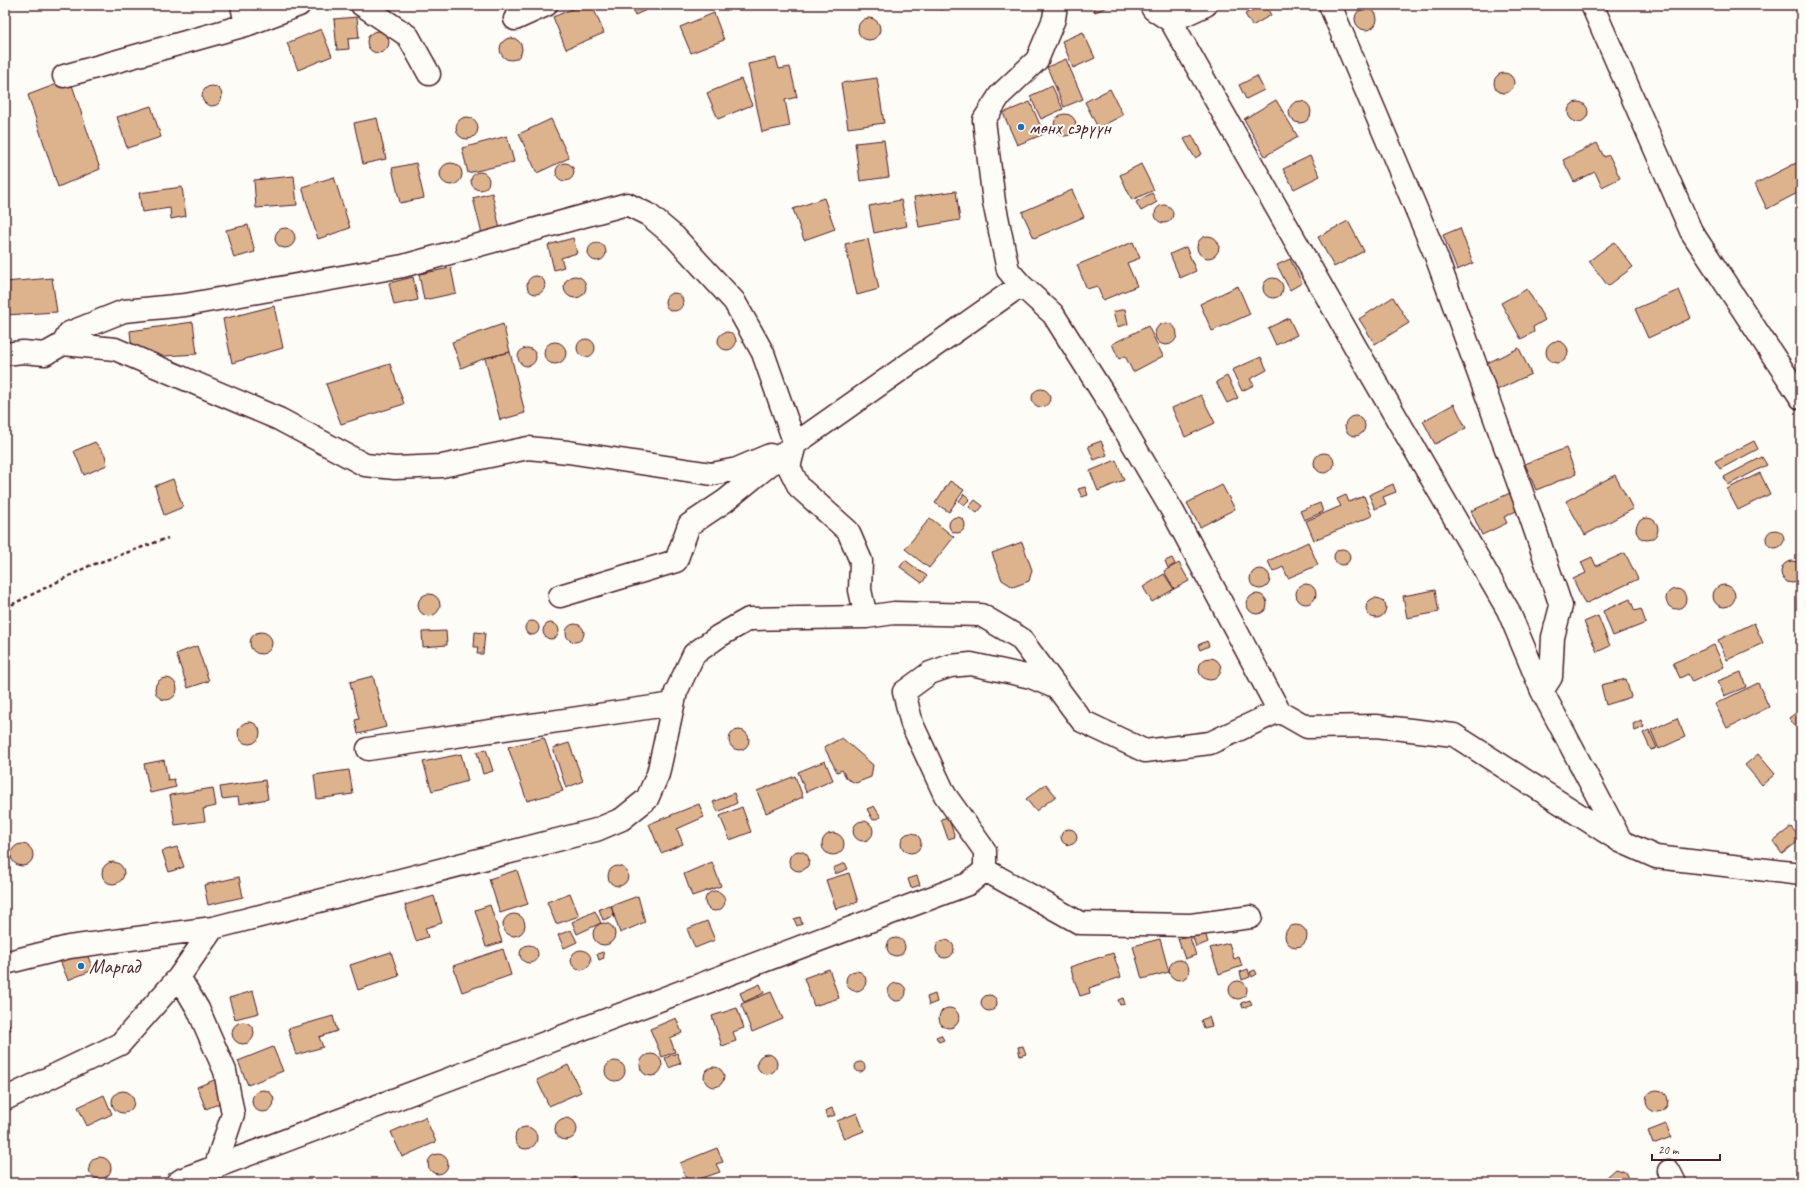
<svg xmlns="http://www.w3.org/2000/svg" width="1806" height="1188" font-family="Caveat,sans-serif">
<rect width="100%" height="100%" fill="#fdfcf7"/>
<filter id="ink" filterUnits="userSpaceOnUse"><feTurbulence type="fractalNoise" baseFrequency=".025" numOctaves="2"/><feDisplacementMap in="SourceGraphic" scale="8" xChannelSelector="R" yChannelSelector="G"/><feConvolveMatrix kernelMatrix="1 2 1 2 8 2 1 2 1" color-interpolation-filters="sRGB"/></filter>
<g filter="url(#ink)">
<path fill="#ddb38e" stroke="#4a1f2b" d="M582,5H592L604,33L566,49L553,17Z
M631,5H658L635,15Z
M939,5H964L940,10Z
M1092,5H1113L1095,12Z
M1262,5H1265L1271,15L1252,26L1245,14Z
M1355 19a11 11 0 1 1 22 0a11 11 0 1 1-22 0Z
M714,13L724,40L691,53L680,27Z
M357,17L359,38L348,39L349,49L337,50L334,19Z
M858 29a11 11 0 1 1 22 0a11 11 0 1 1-22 0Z
M321,29L332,56L298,70L287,43Z
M367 42a11 11 0 1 1 22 0a11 11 0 1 1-22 0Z
M1083,32L1095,58L1073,68L1062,41Z
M500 49a11 11 0 1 1 22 0a11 11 0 1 1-22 0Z
M776,58L779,69L790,67L797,97L785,100L790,126L762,132L748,64Z
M1066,59L1083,99L1064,107L1047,67Z
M1494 83a10 10 0 1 1 20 0a10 10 0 1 1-20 0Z
M1257,76L1264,90L1246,99L1239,85Z
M877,78L884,123L848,128L841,83Z
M70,79L100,169L58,187L28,95Z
M741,79L752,105L718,119L707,93Z
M1052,86L1063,109L1041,119L1030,96Z
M202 96a10 10 0 1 1 20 0a10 10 0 1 1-20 0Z
M1110,89L1123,115L1098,128L1085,102Z
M1276,100L1298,137L1265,156L1244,119Z
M1289 112a11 11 0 1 1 22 0a11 11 0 1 1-22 0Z
M1568 112a10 10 0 1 1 20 0a10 10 0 1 1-20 0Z
M1030,102L1044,134L1017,145L1003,113Z
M151,106L161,137L127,148L117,117Z
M1054 125a11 11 0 1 1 22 0a11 11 0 1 1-22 0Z
M456 128a11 11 0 1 1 22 0a11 11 0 1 1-22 0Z
M377,118L386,159L363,164L354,123Z
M551,119L569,158L537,173L519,134Z
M1192,135L1202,154L1195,158L1184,139Z
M507,136L514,162L468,173L462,148Z
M884,140L889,177L860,181L855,143Z
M1597,143L1604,157L1609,155L1620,178L1602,187L1595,172L1574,182L1563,160Z
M1310,156L1320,176L1294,189L1283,169Z
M1798,162L1801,168V191L1767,209L1755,184Z
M440 174a11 11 0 1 1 22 0a11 11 0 1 1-22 0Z
M416,163L424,198L400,203L392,168Z
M556 172a9 9 0 1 1 18 0a9 9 0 1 1-18 0Z
M1141,164L1154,190L1132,200L1120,175Z
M471 181a9 9 0 1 1 18 0a9 9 0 1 1-18 0Z
M294,176L297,205L256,208L254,180Z
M334,177L350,228L318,239L302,187Z
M182,187L186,216L171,219L170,208L142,212L139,193Z
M1072,190L1084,217L1034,238L1022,212Z
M956,191L960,220L919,227L914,197Z
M492,193L500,229L482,234L473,198Z
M1152,193L1157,202L1141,211L1136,202Z
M824,198L835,229L804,240L793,209Z
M901,200L907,226L874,233L869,206Z
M1155 214a9 9 0 1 1 18 0a9 9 0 1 1-18 0Z
M1348,221L1364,251L1334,267L1318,237Z
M248,225L255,252L234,258L226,230Z
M275 238a10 10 0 1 1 20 0a10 10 0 1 1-20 0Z
M1460,228L1473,263L1457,270L1443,235Z
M1197 247a11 11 0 1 1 22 0a11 11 0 1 1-22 0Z
M573,238L577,253L561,258L564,267L554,270L548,245Z
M868,239L879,289L857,295L845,244Z
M1133,242L1140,258L1127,263L1137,286L1103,300L1097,286L1087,289L1077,265Z
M1614,242L1633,267L1608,286L1589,261Z
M588 252a9 9 0 1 1 18 0a9 9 0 1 1-18 0Z
M1186,247L1196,271L1180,278L1170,254Z
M1290,259L1302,283L1290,290L1277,265Z
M451,268L456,293L424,300L419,274Z
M564 287a11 11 0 1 1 22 0a11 11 0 1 1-22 0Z
M527 285a9 9 0 1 1 18 0a9 9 0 1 1-18 0Z
M413,277L418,300L394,305L389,283Z
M1263 288a10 10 0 1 1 20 0a10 10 0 1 1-20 0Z
M52,278L57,312L5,315V282Z
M1238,286L1250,314L1212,331L1200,304Z
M1527,289L1545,320L1533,327L1534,332L1521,339L1501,303Z
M1679,290L1691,318L1648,338L1635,309Z
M665 302a9 9 0 1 1 18 0a9 9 0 1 1-18 0Z
M1393,297L1409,323L1375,344L1359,319Z
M274,306L283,348L232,363L223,319Z
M1125,309L1128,324L1117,327L1113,312Z
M1289,318L1297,335L1276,345L1268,328Z
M193,322L197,354L133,358L130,331Z
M1155 334a11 11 0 1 1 22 0a11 11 0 1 1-22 0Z
M503,324L510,352L485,358L461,368L452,342Z
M1148,326L1163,356L1133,372L1125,356L1119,359L1112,344Z
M718 341a9 9 0 1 1 18 0a9 9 0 1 1-18 0Z
M577 348a9 9 0 1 1 18 0a9 9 0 1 1-18 0Z
M1546 352a11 11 0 1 1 22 0a11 11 0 1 1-22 0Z
M544 353a11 11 0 1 1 22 0a11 11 0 1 1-22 0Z
M1519,348L1531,374L1497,390L1485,364Z
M518 357a9 9 0 1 1 18 0a9 9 0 1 1-18 0Z
M510,352L525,413L500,420L485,358Z
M1261,357L1267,370L1250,379L1254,385L1242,391L1232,370Z
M390,364L404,404L341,424L326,384Z
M1227,376L1238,398L1227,403L1216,382Z
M1032 398a9 9 0 1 1 18 0a9 9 0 1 1-18 0Z
M1201,395L1215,423L1185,437L1172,408Z
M1454,404L1466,428L1435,444L1423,421Z
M1345 426a10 10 0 1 1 20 0a10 10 0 1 1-20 0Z
M1101,441L1107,455L1094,460L1088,446Z
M1754,441L1758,449L1720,469L1715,461Z
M95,442L105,455L107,465L84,475L74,451Z
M1566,448L1576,474L1536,490L1525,464Z
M1314 463a10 10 0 1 1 20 0a10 10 0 1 1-20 0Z
M1762,457L1767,465L1728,485L1724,477Z
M1116,460L1124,480L1098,491L1090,471Z
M1760,473L1770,494L1738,510L1727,489Z
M1615,475L1633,509L1585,535L1566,501Z
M173,479L183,507L164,515L155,486Z
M950,481L964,490L949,512L935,503Z
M1393,484L1396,492L1383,497L1386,504L1375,509L1369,495Z
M1222,485L1235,509L1200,527L1187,503Z
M1085,487L1088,495L1082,497L1078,489Z
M1510,493L1518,510L1504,517L1507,523L1482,535L1471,511Z
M964,494L970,499L964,505L959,501Z
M1346,495L1349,502L1364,496L1372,516L1314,540L1306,521L1341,506L1337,499Z
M975,500L983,506L977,513L969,507Z
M1320,503L1323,512L1304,520L1300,511Z
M949 525a8 8 0 1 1 16 0a8 8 0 1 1-16 0Z
M1636 529a11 11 0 1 1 22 0a11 11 0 1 1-22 0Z
M930,518L954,537L929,568L905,549Z
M1766 539a9 9 0 1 1 18 0a9 9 0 1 1-18 0Z
M1022,542L1032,570L1029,581L1013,587L1002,580L992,553Z
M1308,542L1318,565L1288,578L1283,567L1273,572L1268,561Z
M1334 557a8 8 0 1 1 16 0a8 8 0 1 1-16 0Z
M1625,553L1638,579L1585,604L1573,579L1586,573L1581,562L1592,557L1596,566Z
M1172,558L1175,564L1168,568L1165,561Z
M905,560L927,576L922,583L900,567Z
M1781 572a11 11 0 1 1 22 0a11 11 0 1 1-22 0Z
M1179,563L1189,581L1174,589L1164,571Z
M1250 579a10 10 0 1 1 20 0a10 10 0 1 1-20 0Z
M1164,574L1174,589L1152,602L1143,587Z
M1296 594a10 10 0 1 1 20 0a10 10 0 1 1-20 0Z
M1713 596a11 11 0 1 1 22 0a11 11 0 1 1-22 0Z
M1666 599a10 10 0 1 1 20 0a10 10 0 1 1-20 0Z
M1435,590L1439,612L1407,618L1403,596Z
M1247 604a10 10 0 1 1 20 0a10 10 0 1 1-20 0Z
M418 605a11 11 0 1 1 22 0a11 11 0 1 1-22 0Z
M1366 608a10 10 0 1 1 20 0a10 10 0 1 1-20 0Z
M1630,599L1635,611L1641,609L1646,623L1613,636L1603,611Z
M1598,616L1610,646L1597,652L1584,622Z
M525 628a7 7 0 1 1 14 0a7 7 0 1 1-14 0Z
M1754,623L1763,643L1727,660L1718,640Z
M543 631a8 8 0 1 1 16 0a8 8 0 1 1-16 0Z
M566 633a9 9 0 1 1 18 0a9 9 0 1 1-18 0Z
M446,631L447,645L423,647L422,632Z
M250 643a11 11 0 1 1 22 0a11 11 0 1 1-22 0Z
M475,632L485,633L483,654H477L478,647H474Z
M1207,641L1209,646L1200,650L1198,645Z
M1714,645L1724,667L1692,682L1688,674L1680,678L1673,663Z
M197,646L209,681L188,688L176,654Z
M1199 669a11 11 0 1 1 22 0a11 11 0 1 1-22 0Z
M1741,672L1746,687L1724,696L1718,681Z
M373,676L386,727L358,734L355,720L359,719L350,682Z
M155 689a11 11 0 1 1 22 0a11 11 0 1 1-22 0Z
M1626,679L1631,697L1606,705L1601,685Z
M1758,683L1769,707L1727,728L1715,704Z
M1801,709V735L1789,718Z
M1677,718L1685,737L1659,749L1651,730Z
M1641,720L1644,727L1635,731L1633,724Z
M238 733a11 11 0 1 1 22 0a11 11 0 1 1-22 0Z
M729 740a10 10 0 1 1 20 0a10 10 0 1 1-20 0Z
M1649,730L1657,748L1651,750L1643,733Z
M544,738L563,791L527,801L508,747Z
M842,738L873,765L871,777L856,783L847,779L842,770L837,772L824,747Z
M569,743L583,781L566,788L553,748Z
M486,749L493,771L483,774L477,752Z
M461,754L468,781L432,791L423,762Z
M1758,754L1775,774L1762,785L1745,765Z
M164,760L168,780L174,779L176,787L150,793L144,764Z
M825,761L833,780L806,792L798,772Z
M349,770L353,794L317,799L314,775Z
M795,776L803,797L766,813L757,791Z
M265,780L268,799L239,804L238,797L222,799L220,787Z
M1046,784L1056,796L1036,811L1026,799Z
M213,788L216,806L203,809L205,821L175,825L170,795Z
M734,793L737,803L718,812L713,802Z
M699,804L704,817L677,829L683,844L661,853L649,824Z
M874,806L881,817L873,820L867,809Z
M742,807L751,832L730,840L720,816Z
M948,817L955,837L948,839L941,819Z
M853 831a10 10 0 1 1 20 0a10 10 0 1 1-20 0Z
M1791,827L1801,839L1782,854L1773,841Z
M1061 837a8 8 0 1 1 16 0a8 8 0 1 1-16 0Z
M822 844a11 11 0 1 1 22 0a11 11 0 1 1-22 0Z
M901 843a10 10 0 1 1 20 0a10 10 0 1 1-20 0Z
M11 855a11 11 0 1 1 22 0a11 11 0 1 1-22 0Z
M177,847L184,867L169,872L162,851Z
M789 861a10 10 0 1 1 20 0a10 10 0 1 1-20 0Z
M102 873a11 11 0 1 1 22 0a11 11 0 1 1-22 0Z
M712,862L721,886L692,896L684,874Z
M845,863L848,869L835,874L833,868Z
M608 876a10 10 0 1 1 20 0a10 10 0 1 1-20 0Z
M517,870L528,904L500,913L489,879Z
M849,873L858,902L836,909L826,880Z
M917,876L920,885L911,888L908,879Z
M239,877L243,897L208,905L204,885Z
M705 901a10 10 0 1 1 20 0a10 10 0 1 1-20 0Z
M570,893L579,916L556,924L547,902Z
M434,896L442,923L425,928L428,937L416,941L405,905Z
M638,896L645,922L620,933L611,906Z
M490,905L502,942L486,947L475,910Z
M611,906L614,916L603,920L599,909Z
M595,911L601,923L577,934L572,922Z
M503 925a11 11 0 1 1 22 0a11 11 0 1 1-22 0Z
M800,917L802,924L797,926L794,919Z
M707,921L715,940L695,948L687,929Z
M593 934a11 11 0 1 1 22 0a11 11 0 1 1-22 0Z
M1285 936a11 11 0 1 1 22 0a11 11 0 1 1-22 0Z
M571,930L577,942L564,948L558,935Z
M1204,930L1208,942L1196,947L1192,934Z
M1189,935L1196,955L1185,959L1178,939Z
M887 947a9 9 0 1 1 18 0a9 9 0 1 1-18 0Z
M1160,939L1169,972L1142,979L1133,946Z
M936 949a9 9 0 1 1 18 0a9 9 0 1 1-18 0Z
M1229,943L1234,959L1239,957L1242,966L1219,974L1210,948Z
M520 954a9 9 0 1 1 18 0a9 9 0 1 1-18 0Z
M85,948L93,970L68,980L59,958Z
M503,949L511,975L462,992L453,966Z
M571 960a10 10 0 1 1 20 0a10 10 0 1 1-20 0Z
M391,952L399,976L358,990L350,965Z
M603,952L604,958L599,960L597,954Z
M1113,953L1121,977L1089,988L1090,993L1080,996L1070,967Z
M1169 970a10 10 0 1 1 20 0a10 10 0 1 1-20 0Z
M829,969L839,998L814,1006L804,978Z
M1248,969L1250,977L1242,980L1240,972Z
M1255,970L1257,974L1252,977L1250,972Z
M846 981a10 10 0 1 1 20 0a10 10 0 1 1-20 0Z
M1229 990a9 9 0 1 1 18 0a9 9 0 1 1-18 0Z
M888 992a9 9 0 1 1 18 0a9 9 0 1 1-18 0Z
M760,984L764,993L744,1002L740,993Z
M253,991L259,1013L235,1019L229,998Z
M771,992L783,1019L752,1032L741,1004Z
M935,994L937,1002L929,1005L927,997Z
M981 1003a8 8 0 1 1 16 0a8 8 0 1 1-16 0Z
M1123,998L1125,1004L1120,1005L1118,1000Z
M1250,1000L1252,1005L1243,1008L1241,1003Z
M737,1008L744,1028L733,1032L736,1041L722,1046L712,1016Z
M939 1018a10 10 0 1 1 20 0a10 10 0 1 1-20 0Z
M5,1016L11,1030L5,1032Z
M333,1016L337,1031L319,1037L323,1047L296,1055L288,1029Z
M1209,1017L1212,1026L1204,1028L1201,1020Z
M676,1018L682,1033L670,1038L675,1052L662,1057L650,1029Z
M232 1033a11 11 0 1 1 22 0a11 11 0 1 1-22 0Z
M941,1035L944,1040L939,1042L936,1037Z
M1023,1046L1026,1054L1020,1056L1018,1047Z
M273,1047L283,1071L248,1085L238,1061Z
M677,1053L681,1063L669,1068L665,1058Z
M757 1064a10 10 0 1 1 20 0a10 10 0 1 1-20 0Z
M640 1065a11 11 0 1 1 22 0a11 11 0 1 1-22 0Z
M605 1071a10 10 0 1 1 20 0a10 10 0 1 1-20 0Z
M855 1067a5 5 0 1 1 10 0a5 5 0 1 1-10 0Z
M568,1065L581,1092L549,1106L537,1080Z
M704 1077a10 10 0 1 1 20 0a10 10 0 1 1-20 0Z
M219,1078L228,1100L206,1109L197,1087Z
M1646 1101a11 11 0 1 1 22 0a11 11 0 1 1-22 0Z
M252 1101a11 11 0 1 1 22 0a11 11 0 1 1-22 0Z
M112 1102a11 11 0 1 1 22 0a11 11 0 1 1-22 0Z
M104,1095L112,1114L87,1126L78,1107Z
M832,1108L835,1115L827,1118L825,1111Z
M857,1113L864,1131L844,1139L837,1121Z
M425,1117L436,1142L402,1157L391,1132Z
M555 1129a11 11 0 1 1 22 0a11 11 0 1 1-22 0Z
M1666,1124L1671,1137L1653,1144L1648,1131Z
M515 1138a11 11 0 1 1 22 0a11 11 0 1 1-22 0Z
M717,1148L723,1162L716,1164L720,1172L688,1183L680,1163Z
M428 1164a10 10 0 1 1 20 0a10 10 0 1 1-20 0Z
M89 1168a11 11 0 1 1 22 0a11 11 0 1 1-22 0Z
M1615,1169L1625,1172L1628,1178L1627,1183H1607V1176Z
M575,1177L579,1183H567Z"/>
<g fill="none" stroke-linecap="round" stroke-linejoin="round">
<g stroke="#4a1f2b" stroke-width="25">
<path id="minor" d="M242,5L246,25L299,5
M362,5L408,36L429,74
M1151,5L1153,9L1171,21L1356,348L1508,610L1542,691L1620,839
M1330,5L1436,256L1529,512L1561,606L1553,637L1551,677L1542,691
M1592,5L1691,231L1801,398
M515,19L546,5
M1171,21L1206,5
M64,76L246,25
M1021,285L1053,314L1106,398L1173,512L1279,711
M63,344L69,333L124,311L185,305L403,266L627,204L649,215L675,237L734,301L763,353L795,444L789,467L799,487L848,531L861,561L860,590L866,617
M5,354L23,352L45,354L63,344L115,349L279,419L365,465L395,468L442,466L528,448L568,452L712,474L737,469L770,455
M560,596L676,561L689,525L725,501L795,444L1021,285L1008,270L994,202L984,120L1000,95L1037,60L1054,19L1056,5
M368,749L673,704
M985,870L1080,923L1191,925L1251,917
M5,963L69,947L213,928
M179,977L198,1009L225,1071L233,1114L215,1168
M5,1099L120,1044L179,977L213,928L596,830L622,819L647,799L658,774L676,692L694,654L719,636L749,619L866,617L894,613L981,615L1020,638L1082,721L1145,751L1210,743L1279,711L1307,727L1376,726L1454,735L1620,841L1656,857L1801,874
M1669,1171L1675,1183
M177,1183L183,1179L968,884L985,870V851L945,795L912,724L904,692L930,673L950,666L971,664L1031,677L1057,688"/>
</g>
<path stroke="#4a1f2b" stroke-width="2.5" stroke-dasharray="4 3" stroke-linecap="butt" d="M5,606L11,605L89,566L168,538"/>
<use href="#minor" stroke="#fdfcf7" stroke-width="22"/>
</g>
</g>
<g fill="#1f6fb2" stroke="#fdfcf7" stroke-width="1.5">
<circle cx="1021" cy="127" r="4"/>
<circle cx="81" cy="966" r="4"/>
</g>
<g text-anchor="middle" stroke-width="4" stroke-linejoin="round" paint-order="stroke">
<g font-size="20" fill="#4a1f2b" stroke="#fdfcf7" text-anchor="start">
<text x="1029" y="134">мөнх сэрүүн</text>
<text x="89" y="973">Маргад</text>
</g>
</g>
<rect width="1806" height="1188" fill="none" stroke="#fdfcf7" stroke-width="20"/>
<rect x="10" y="10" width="1786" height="1168" fill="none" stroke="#4a1f2b" stroke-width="1.5" filter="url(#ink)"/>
<path d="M1652 1154v6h68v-6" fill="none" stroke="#4a1f2b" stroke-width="2"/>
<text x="1658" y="1154" font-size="12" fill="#4a1f2b" stroke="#fdfcf7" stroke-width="3" paint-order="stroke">20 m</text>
</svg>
